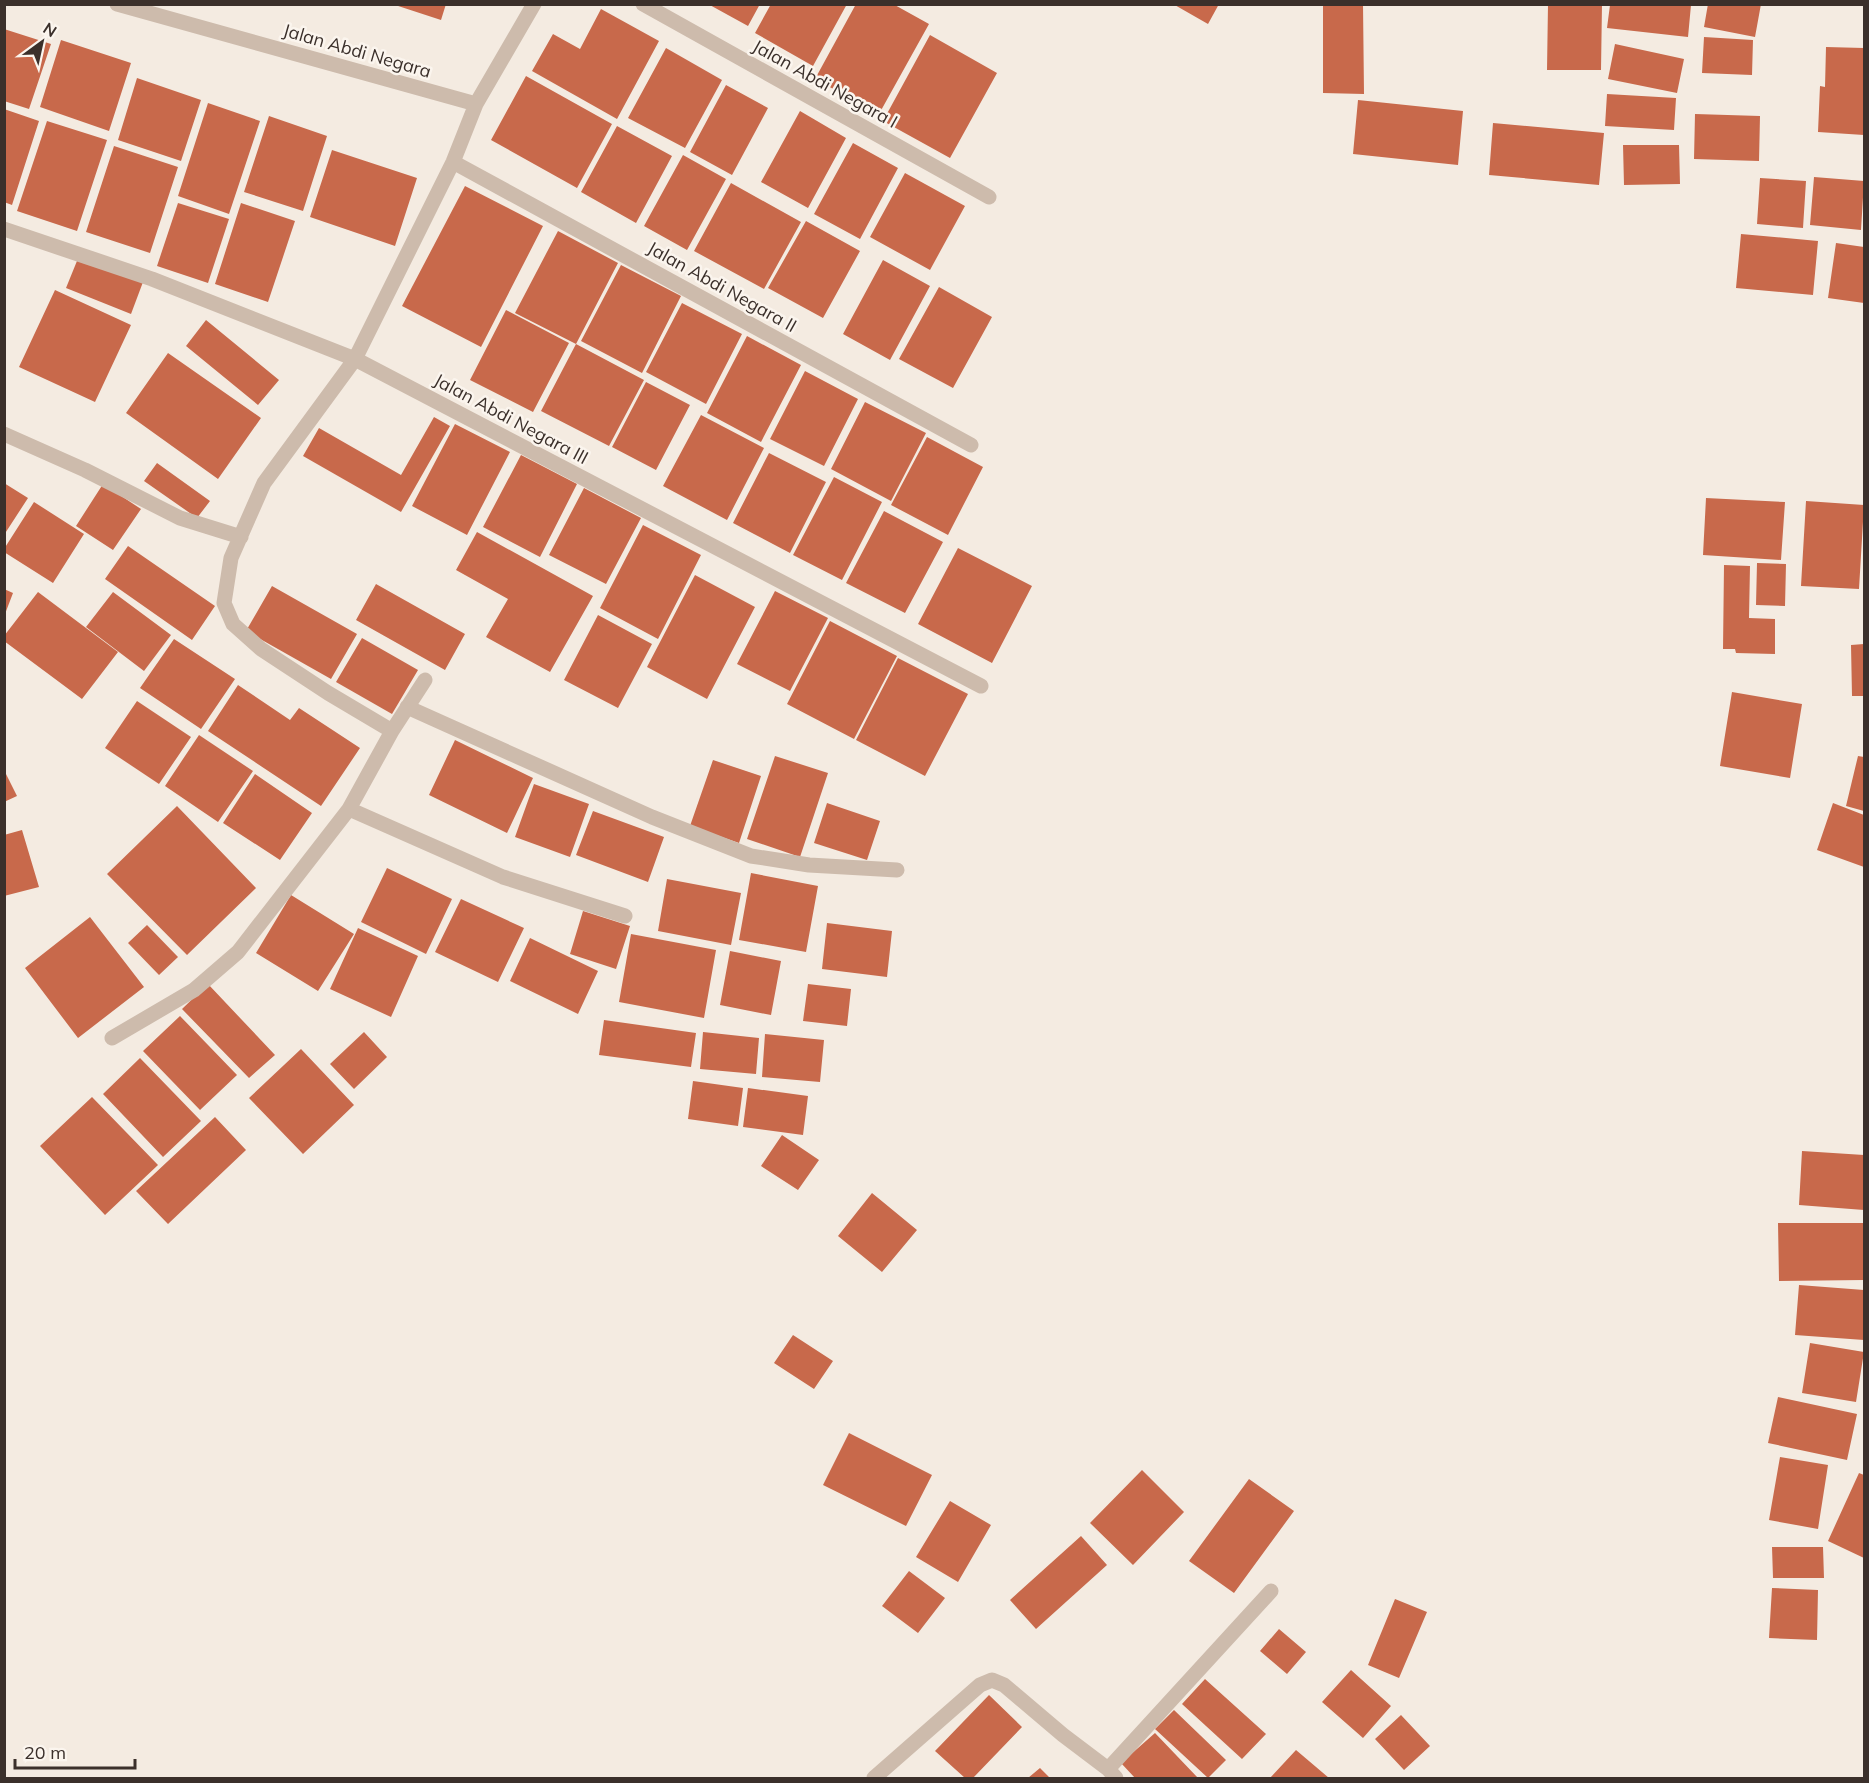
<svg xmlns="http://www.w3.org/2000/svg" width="1869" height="1783" font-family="Mulish,sans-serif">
<rect width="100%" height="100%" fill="#f4ebe1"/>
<path fill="#c8694b" d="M392,4H446L441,20Z
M708,4H760L748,26Z
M771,4H847L813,66L755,33Z
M856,4H893L929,24L879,114L815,79Z
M1173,4H1219L1208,24Z
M1323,4H1363L1364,94L1323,93Z
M1548,4H1602L1601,70H1547Z
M1708,4H1761L1755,37L1704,27Z
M1610,5H1691L1688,37L1607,28Z
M601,9L659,41L617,119L532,71L553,34L580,49Z
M4,29L51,44L29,109L4,101Z
M930,35L997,73L950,158L883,121Z
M1704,37L1753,40L1752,75L1702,73Z
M61,40L131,63L109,131L40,107Z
M1615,44L1684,59L1677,93L1608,79Z
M1826,47L1864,48V135L1818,132L1820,86L1825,87Z
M666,48L722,80L685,148L628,118Z
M526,76L612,124L577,188L491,140Z
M137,78L201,100L181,161L118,140Z
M726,85L768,108L732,175L690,152Z
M1607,94L1676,98L1674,130L1605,126Z
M1358,100L1463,111L1458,165L1353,154Z
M208,103L260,121L229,214L178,196Z
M4,109L39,121L12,205L4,202Z
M800,111L846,138L808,208L761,182Z
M1695,114L1760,116L1759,161L1694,159Z
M269,116L327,136L303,211L244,192Z
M47,121L107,140L77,231L17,211Z
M1493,123L1604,133L1599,185L1489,175Z
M617,126L672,156L636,223L581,192Z
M853,143L898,168L860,239L814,214Z
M1623,145H1679L1680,184L1624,185Z
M114,146L178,167L150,253L86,232Z
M332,150L417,178L395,246L310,217Z
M683,155L726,179L687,250L644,226Z
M905,173L965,206L930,270L870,237Z
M1814,177L1864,181L1861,230L1810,225Z
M1760,178L1806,181L1803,228L1757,224Z
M731,183L801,222L764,289L694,251Z
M465,186L543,226L481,347L402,306Z
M178,203L229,219L208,283L157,266Z
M241,203L295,221L268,302L215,284Z
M806,221L860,251L823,318L768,288Z
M558,231L618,263L576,344L644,380L609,446L541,411L576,344L515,313Z
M1741,234L1818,241L1813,295L1736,288Z
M1836,243L1864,247V303L1828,298Z
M79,256L143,282L131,314L66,288Z
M883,260L930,286L890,360L843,334Z
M621,265L681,296L642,373L581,341Z
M939,287L992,317L953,388L899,359Z
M55,290L131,325L95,402L19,367Z
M682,303L742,334L706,404L646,372Z
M506,310L569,343L533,412L470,380Z
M206,320L279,380L258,405L186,346Z
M747,336L801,365L761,442L707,413Z
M168,353L261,418L218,479L126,413Z
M805,371L858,399L824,466L770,439Z
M646,382L690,405L656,470L612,447Z
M865,402L926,433L891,501L831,469Z
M701,415L764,448L727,520L663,486Z
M434,417L450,426L401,512L303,456L319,428L401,475Z
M455,424L510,452L467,535L412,506Z
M927,437L983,467L948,535L891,505Z
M769,453L826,482L790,553L733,523Z
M521,455L577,484L540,557L483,527Z
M157,463L210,501L197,518L144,481Z
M834,477L882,502L842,580L793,555Z
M4,483L28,498L4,535Z
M103,484L141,509L113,550L76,526Z
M584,488L641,518L606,584L549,555Z
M1706,498L1785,502L1781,560L1703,555Z
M1806,501L1864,505L1859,589L1801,586Z
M34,502L84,534L53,583L4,552V549Z
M884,511L943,542L905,613L846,583Z
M643,525L701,555L658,639L600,608Z
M477,532L593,596L550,672L486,637L508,599L456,570Z
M128,546L215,606L192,640L105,579Z
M958,548L1032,586L992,663L918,624Z
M1757,563L1786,564L1785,606L1756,605Z
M1724,565L1750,566L1749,618L1775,619V654L1736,653L1735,649H1723Z
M695,575L755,607L707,699L647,667Z
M376,584L465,634L445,670L356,620Z
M272,586L357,634L331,679L246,631Z
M4,589L13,593L5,614H4Z
M775,591L828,618L790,691L737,664Z
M38,592L118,652L82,699L4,641V636Z
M113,592L171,635L144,671L86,627Z
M598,615L652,644L618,708L564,680Z
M830,621L897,656L854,739L787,704Z
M362,638L418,670L392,714L336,682Z
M174,639L235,679L201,729L140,688Z
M1864,644V696H1852L1851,645Z
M898,658L968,694L925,776L856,740Z
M238,685L290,720L299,708L360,748L321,806L208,731Z
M1732,692L1802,704L1790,778L1720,766Z
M137,701L191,737L159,784L105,748Z
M199,735L253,771L218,822L165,786Z
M455,740L533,778L507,833L429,795Z
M775,756L828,773L800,857L747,839Z
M1858,756L1864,757V811L1846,806Z
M713,760L761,776L739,843L690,826Z
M4,770L17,796L4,802Z
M255,774L312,813L280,860L223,823Z
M534,784L589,804L570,857L515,837Z
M827,803L880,821L867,860L814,843Z
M1833,803L1864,815V867L1817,850Z
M177,806L256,888L187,955L107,874Z
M593,811L664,837L648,882L576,855Z
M22,830L39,887L4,896V835Z
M387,868L452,899L426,954L361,922Z
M751,873L818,886L806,952L739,940Z
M667,879L741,893L731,945L658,931Z
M291,895L354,934L318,991L256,953Z
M461,899L524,928L498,982L435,952Z
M583,911L630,926L616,969L570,954Z
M90,917L144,987L78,1038L25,968Z
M827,923L892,931L887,977L822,969Z
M147,925L178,957L159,975L128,943Z
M358,928L418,956L391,1017L330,989Z
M631,934L716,950L704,1018L619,1002Z
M530,938L598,971L578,1014L510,981Z
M730,951L781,961L771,1015L720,1005Z
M208,984L275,1055L249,1078L182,1009Z
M808,984L851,989L847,1026L803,1021Z
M180,1016L237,1075L200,1110L143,1051Z
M604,1020L696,1033L691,1067L599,1055Z
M364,1032L387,1057L354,1089L330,1064Z
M703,1032L759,1038L756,1074L700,1069Z
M765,1034L824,1040L820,1082L762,1077Z
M301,1049L354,1105L303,1154L249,1098Z
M140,1058L201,1121L163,1157L103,1094Z
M693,1081L743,1088L738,1126L688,1119Z
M748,1088L808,1096L803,1135L743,1127Z
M92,1097L158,1165L105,1215L40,1146Z
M215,1117L246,1150L168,1224L136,1191Z
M782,1135L819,1160L798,1190L761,1166Z
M1802,1151L1864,1155V1210L1799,1205Z
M872,1193L917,1230L882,1272L838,1236Z
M1778,1223H1864V1280L1779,1281Z
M1799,1285L1864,1290V1340L1795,1335Z
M793,1335L833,1361L814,1389L774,1363Z
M1810,1343L1864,1352L1856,1402L1802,1393Z
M1778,1397L1857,1414L1847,1460L1768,1443Z
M849,1433L932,1475L906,1526L823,1485Z
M1780,1457L1828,1465L1818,1529L1769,1520Z
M1142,1470L1184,1512L1133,1565L1090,1523Z
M1859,1473L1864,1475V1558L1828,1541Z
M1249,1479L1294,1511L1234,1593L1189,1561Z
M950,1501L991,1525L958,1582L916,1557Z
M1081,1536L1107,1565L1036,1629L1010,1600Z
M1772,1547H1823L1824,1578H1773Z
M909,1571L945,1598L918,1633L882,1606Z
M1772,1588L1818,1590L1817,1640L1769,1638Z
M1395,1599L1427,1612L1399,1678L1368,1665Z
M1279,1629L1306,1652L1287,1674L1260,1651Z
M1351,1670L1391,1706L1363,1738L1322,1702Z
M1205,1679L1266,1734L1242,1759L1182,1704Z
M989,1695L1022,1727L973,1778H965L935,1751Z
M1174,1710L1226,1760L1208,1778L1155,1729Z
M1401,1715L1430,1746L1404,1770L1375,1739Z
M1155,1733L1198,1778H1135L1121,1763Z
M1296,1750L1329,1778H1270Z
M1040,1768L1050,1778H1028Z"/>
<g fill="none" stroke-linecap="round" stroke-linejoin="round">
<path stroke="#cdbbac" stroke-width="15" d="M117,4L476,104L534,4
M643,4L989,197
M453,162L971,445
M4,229L152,279L355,359L981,686
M4,434L85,470L180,518L241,537
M407,707L652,817L751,856L809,865L897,870
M392,731L328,693L261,649L233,624L224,603L231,558L264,483L355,359L453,162L476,104
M349,809L503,877L625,916
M112,1038L194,990L238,952L349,809L392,731L425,680
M1108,1769L1271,1591
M874,1778L980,1685L992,1680L1004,1685L1063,1735L1108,1769L1116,1778"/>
</g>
<g text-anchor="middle" stroke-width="5" stroke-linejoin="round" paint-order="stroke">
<g font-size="18" fill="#3b302b" stroke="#fbf5ee">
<text transform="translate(357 51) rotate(16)" y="6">Jalan Abdi Negara</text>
<text transform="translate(825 84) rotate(29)" y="6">Jalan Abdi Negara I</text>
<text transform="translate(722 287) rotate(29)" y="6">Jalan Abdi Negara II</text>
<text transform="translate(511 419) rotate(28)" y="6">Jalan Abdi Negara III</text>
</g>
</g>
<rect width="1869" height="1783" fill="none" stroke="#3b302b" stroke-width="12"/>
<g transform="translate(42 42) rotate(33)" stroke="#fbf5ee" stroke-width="4.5" paint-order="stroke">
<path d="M0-4.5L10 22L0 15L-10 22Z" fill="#3b302b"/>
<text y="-9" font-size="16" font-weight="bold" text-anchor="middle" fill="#3b302b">N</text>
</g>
<path d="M15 1759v9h120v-9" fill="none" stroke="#3b302b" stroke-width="3"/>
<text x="24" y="1759" font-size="18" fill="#3b302b" stroke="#fbf5ee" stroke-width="4.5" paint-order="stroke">20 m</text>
</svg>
